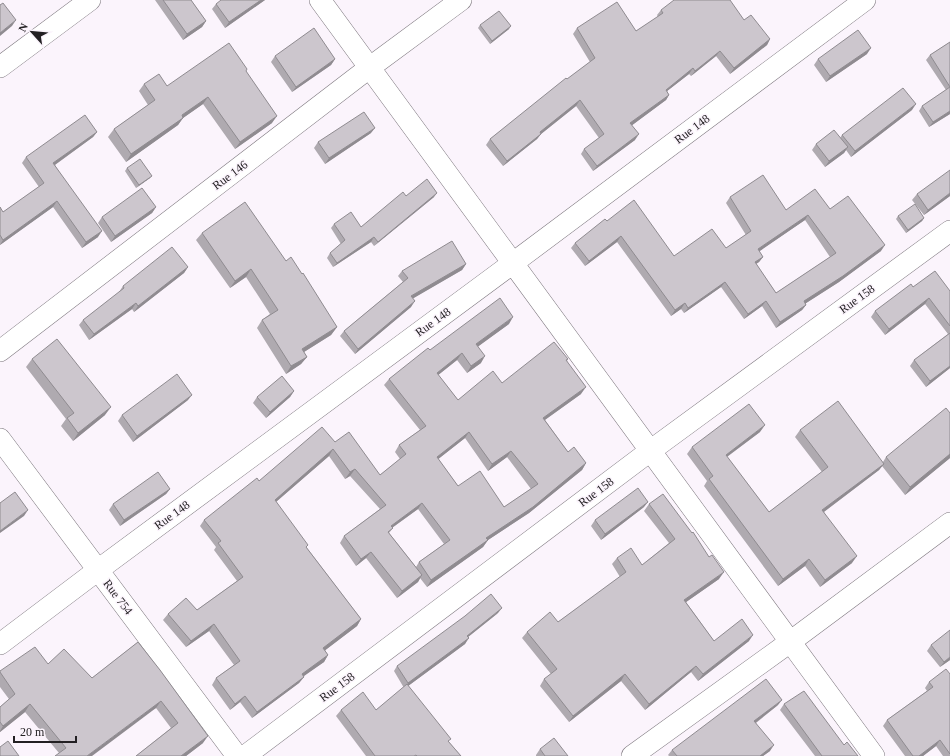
<svg xmlns="http://www.w3.org/2000/svg" width="950" height="756" font-family="'Times New Roman',serif">
<rect width="100%" height="100%" fill="#fbf4fc"/>
<g fill="none" stroke-linecap="round" stroke-linejoin="round">
<g stroke="#7e787f" stroke-width="22">
<path id="minor" d="M320,0L874,756
M0,67L90,0
M0,351L369,68L461,0
M0,439L237,756
M0,644L98,570L513,263L865,0
M245,756L650,451L950,231
M632,756L790,642L950,523"/>
</g>
<use href="#minor" stroke="#fff" stroke-width="21"/>
</g>
<path fill="#afaab0" fill-rule="evenodd" d="M155,0H191L206,21L202,27L183,40Z
M265,0L225,28L212,9L216,4Z
M661,10L744,20L770,39L767,45L730,74L716,56L691,76L689,74L667,91L669,95L666,100L632,125L635,140L593,171L581,154L584,149L599,138L576,106L541,134L537,139L503,166L486,145L490,139L590,62L573,34L577,28L636,31L658,17L657,15Z
M480,25L509,29L490,44L478,28Z
M950,42V114L929,127L919,111L922,106L946,90L926,60L930,55Z
M867,54L826,82L814,65L818,59Z
M275,56L335,59L331,65L292,92L271,62Z
M246,71L272,123L235,149L203,104L183,118L178,125L126,162L108,137L114,129L148,105L139,91L144,84L167,86Z
M912,110L851,157L846,150L844,153L825,167L812,150L816,144L840,138L842,135Z
M97,132L93,137L55,165L98,237L82,248L53,207L0,245V207L3,212L39,187L22,163L26,157Z
M371,133L325,164L314,148L318,142Z
M127,168L150,178L136,188L125,171Z
M917,194L950,196L924,215L912,200Z
M406,196L434,197L374,246L371,242L333,267L327,258L330,253L341,244L331,228L334,224L361,227Z
M730,197L786,210L830,209L881,251L839,282L806,303V305L802,310L776,328L762,306L744,319L721,287L684,313L681,309L671,316L617,242L585,266L571,248L575,243L607,221L674,256L726,248L746,235L726,203ZM805,220L830,257L776,293L756,264L759,262L763,257L759,251Z
M156,207L152,213L111,242L98,223L102,217Z
M898,216L924,218L922,221L906,233L896,219Z
M202,233L286,261L337,327L331,335L304,352L307,357L301,364L286,374L257,328L262,320L270,314L246,277L230,288L196,240Z
M466,264L462,270L413,298L411,307L355,354L340,336L344,331L403,282L398,276L402,271Z
M188,267L184,273L134,312L132,309L89,340L79,325L83,320L119,293V292L123,286Z
M913,287L950,291V368L926,387L910,366L914,360L948,334L925,304L885,335L871,317L875,311Z
M509,324L478,346L481,363L467,373L457,360L438,375L458,400L568,359L567,361L581,394L545,420L568,452L586,463L582,470L529,513L488,540L483,547L427,587L420,578L418,582L397,598L366,558L356,566L340,543L344,536L380,509L350,476L345,479L329,456L276,502L307,548L361,619L357,626L325,650L328,655L324,662L303,676L304,677L299,683L252,718L240,702L230,710L212,685L216,678L234,665L209,631L186,647L163,620L168,614L197,610L237,581L214,550L216,547L200,526L204,520L259,481L335,442L380,475L400,459L395,452L399,445L420,430L384,385L389,379L430,350ZM465,438L488,471L507,457L531,489L504,507L458,486L438,459ZM418,509L444,544L419,562L416,567L389,533L393,528H392Z
M32,359L105,415L73,441L61,426L66,419L26,367Z
M294,391L290,397L266,418L253,403L257,397Z
M188,400L133,442L118,421L122,415Z
M950,413V458L905,495L882,466L879,470L824,512L852,563L820,587L805,566L778,586L704,486L707,481L687,454L692,447L760,432L727,457L769,512L822,472L795,437L800,430L883,462L886,457Z
M170,489L166,494L120,526L109,510L113,504Z
M649,504L719,579L686,602L714,641H749L698,681L691,672L645,710L621,681L569,722L540,686L544,679L551,674L522,638L527,632L558,622L620,577L612,564L617,558L642,565L669,543L644,511Z
M644,507L601,540L591,526L595,520Z
M498,613L468,637L465,644L408,686L449,742L461,756H366L336,716L341,710H376L404,688L394,671L397,666Z
M138,642L203,743L186,756H136L171,728L156,708L59,753L25,712L0,732V707L9,699L0,687V671L48,664L92,678Z
M931,645L950,660L940,667L927,651Z
M950,674V756H943L936,746L923,756H905L883,726L887,720L927,691L925,688L929,682Z
M784,704L844,745L858,756H815L780,710Z
M778,705L756,723L770,751L763,756H669L668,755L672,750Z
M540,749L568,756H536V755Z"/>
<path fill="#8f8b90" d="M261,0H265L225,28L229,22Z
M16,20L12,26L0,36V33Z
M206,21L202,27L183,40L187,34Z
M511,26L509,29L490,44L492,41Z
M770,39L767,45L730,74L734,68Z
M871,48L867,54L826,82L830,76Z
M720,51L716,56L691,76L695,71Z
M335,59L331,65L292,92L296,87Z
M693,68L689,74L662,95L666,90Z
M669,95L666,100L627,129L630,123Z
M208,97L203,104L183,118L178,125L126,162L131,154L182,115Z
M580,100L576,106L541,134L537,139L503,166L507,161L540,132Z
M916,104L912,110L851,157L855,151Z
M950,111V114L929,127L933,122Z
M277,116L272,123L235,149L240,142Z
M375,128L371,133L325,164L329,158Z
M97,132L93,137L49,169L53,163Z
M639,134L635,140L593,171L597,166Z
M848,147L844,153L825,167L829,161Z
M152,176L150,178L136,188L139,185Z
M437,193L434,197L374,246L378,242Z
M950,193V196L924,215L928,210Z
M57,201L53,207L0,245L3,240Z
M156,207L152,213L111,242L115,236Z
M808,215L805,220L754,255L758,249Z
M924,218L922,221L906,233L908,230Z
M102,231L98,237L82,248L86,242Z
M621,236L617,242L585,266L589,261Z
M374,237L371,242L333,267L337,263Z
M885,245L881,251L839,282L800,307L804,301Z
M763,257L759,262L751,267L755,262Z
M466,264L462,270L407,302L411,296Z
M188,267L184,273L134,312L138,306Z
M251,269L246,277L230,288L235,281Z
M725,282L721,287L684,313L688,308Z
M929,298L925,304L885,335L889,329Z
M415,301L411,307L355,354L358,349Z
M766,301L762,306L744,319L748,314Z
M136,303L132,309L89,340L94,334Z
M685,303L681,309L671,316L675,310Z
M806,305L802,310L776,328L780,322Z
M513,317L509,324L472,351L476,344Z
M337,327L331,335L296,357L302,349Z
M462,353L457,360L432,380L437,373Z
M485,356L481,363L467,373L471,366Z
M307,357L301,364L286,374L291,366Z
M950,366V368L926,387L930,381Z
M586,387L581,394L539,424L543,418Z
M294,391L290,397L266,418L270,412Z
M192,395L188,400L133,442L137,436Z
M111,407L105,415L73,441L78,433Z
M765,425L760,432L721,461L726,455Z
M469,432L465,438L432,464L437,457Z
M333,449L329,456L270,507L275,500Z
M511,451L507,457L488,471L492,464Z
M950,454V458L905,495L910,487Z
M586,463L582,470L529,513L488,540L483,547L427,587L431,580L486,538Z
M884,464L879,470L817,517L822,510Z
M355,469L350,476L345,479L350,472Z
M170,489L166,494L120,526L124,520Z
M648,502L644,507L601,540L605,534Z
M422,503L418,509L386,532L391,526Z
M28,510L24,516L0,533V531Z
M371,552L366,558L356,566L361,559Z
M857,556L852,563L820,587L825,580Z
M809,559L805,566L778,586L783,579Z
M724,572L719,579L679,607L684,600Z
M422,575L418,582L397,598L402,591Z
M502,608L498,613L463,641L467,636Z
M361,619L357,626L319,655L323,648Z
M214,624L209,631L186,647L191,641Z
M753,635L749,641L698,681L703,674Z
M469,638L465,644L404,689L408,683Z
M328,655L324,662L297,681L302,674Z
M950,657V660L940,667L944,662Z
M696,666L691,672L645,710L649,704Z
M625,674L621,681L569,722L573,716Z
M304,677L299,683L252,718L257,712Z
M245,696L240,702L230,710L235,704Z
M782,700L778,705L750,727L754,721Z
M161,701L156,708L92,756H87Z
M30,704L25,712L0,732V731L3,726Z
M208,736L203,743L186,756H181Z
M940,740L936,746L923,756H919Z
M774,745L770,751L763,756H760Z"/>
<path fill="#ccc6cd" stroke="#8f8b90" fill-rule="evenodd" d="M163,0H191L206,21L187,34Z
M221,0H261L229,22L216,4Z
M674,0H730L744,20L751,15L770,39L734,68L720,51L695,71L693,68L666,90L669,95L630,123L639,134L597,166L584,149L604,134L580,100L540,132L541,134L507,161L490,139L566,78L567,79L595,58L577,28L617,2L636,31L663,13L661,10Z
M3,3L16,20L0,33V5Z
M499,11L511,26L492,41L480,25Z
M314,28L335,59L296,87L275,56Z
M858,30L871,48L830,76L818,59Z
M950,42V87L930,55Z
M229,43L247,69L246,71L277,116L240,142L208,97L182,115L183,118L131,154L114,129L155,100L144,84L159,74L167,86Z
M950,87V111L933,122L922,106Z
M903,88L916,104L855,151L842,135Z
M364,112L375,128L329,158L318,142Z
M85,115L97,132L53,163L102,231L86,242L57,201L3,240L0,235V207L3,212L44,183L26,157Z
M834,130L848,147L829,161L816,144Z
M140,159L152,176L139,185L127,168Z
M950,170V193L928,210L917,194Z
M763,175L786,210L815,189L830,209L848,196L885,245L843,276L804,301L806,305L780,322L766,301L748,314L725,282L688,308L685,303L675,310L621,236L589,261L575,243L605,219L607,221L634,200L674,256L712,229L726,248L751,231L730,197ZM808,215L836,253L776,293L755,262L763,257L758,249Z
M427,179L437,193L378,242L374,237L337,263L330,253L345,240L334,224L351,212L361,227L403,192L406,196Z
M142,188L156,207L115,236L102,217Z
M245,202L286,261L291,257L302,274L303,273L337,327L302,349L307,357L291,366L262,320L278,310L251,269L235,281L202,233Z
M915,204L924,218L908,230L898,216Z
M452,241L466,264L411,296L415,301L358,349L344,331L408,278L402,271Z
M172,247L188,267L138,306L136,303L94,334L83,320L124,288L123,286Z
M935,271L950,291V326L929,298L889,329L875,311L911,284L913,287Z
M500,298L513,317L476,344L485,356L471,366L462,353L437,373L458,400L493,371L502,383L554,342L568,359L566,360L586,387L543,418L568,452L574,447L586,463L533,507L486,538L488,540L431,580L419,562L450,540L422,503L391,526L393,528L388,532L422,575L402,591L371,552L361,559L344,536L386,505L355,469L350,472L333,449L275,500L308,545L306,547L361,619L323,648L328,655L302,674L304,677L257,712L245,696L235,704L216,678L240,661L214,624L191,641L168,614L186,598L197,610L243,577L218,543L221,541L204,520L257,478L259,481L322,427L335,442L349,432L380,475L406,454L399,445L426,426L389,379L428,348L430,350ZM469,432L492,464L511,451L538,484L504,507L480,471L458,486L437,457Z
M950,333V366L930,381L914,360Z
M57,339L111,407L78,433L67,418L74,413L32,359Z
M177,374L192,395L137,436L122,415Z
M282,376L294,391L270,412L257,397Z
M838,401L884,464L822,510L857,556L825,580L809,559L783,579L709,479L713,476L692,447L749,404L765,425L726,455L769,512L828,467L800,430Z
M946,408L950,413V454L910,487L886,457Z
M158,472L170,489L124,520L113,504Z
M638,488L648,502L605,534L595,520Z
M15,492L28,510L0,531V503Z
M663,494L692,533L693,532L709,557L712,555L724,572L684,600L714,641L742,619L753,635L703,674L696,666L649,704L625,674L573,716L544,679L557,669L527,632L550,612L558,622L626,572L617,558L631,548L642,565L675,539L649,504Z
M491,594L502,608L467,636L469,638L408,683L397,666L465,616Z
M950,630V657L944,662L931,645Z
M138,642L160,670L208,736L181,756H136L178,723L161,701L87,756H55L66,748L30,704L3,726L0,722V707L15,694L0,672V671L35,647L48,664L64,649L92,678Z
M946,669L950,674V754L940,740L919,756H913L887,720L933,687L929,682Z
M766,679L782,700L754,721L774,745L760,756H677L672,750Z
M407,684L451,739L448,741L461,756H417L416,755L414,756H375L341,710L363,692L376,710Z
M804,691L844,745L847,742L858,756H822L784,704Z
M554,738L568,756H545L540,749Z
M8,741L19,756H0V747Z"/>
<g text-anchor="middle" stroke-width="3" stroke-linejoin="round" paint-order="stroke">
<g font-size="12" fill="#232023" stroke="#fbf4fc">
<text transform="translate(692 129) rotate(-37)" y="4">Rue 148</text>
<text transform="translate(230 175) rotate(-37)" y="4">Rue 146</text>
<text transform="translate(857 299) rotate(-36)" y="4">Rue 158</text>
<text transform="translate(433 322) rotate(-36)" y="4">Rue 148</text>
<text transform="translate(596 492) rotate(-37)" y="4">Rue 158</text>
<text transform="translate(172 515) rotate(-36)" y="4">Rue 148</text>
<text transform="translate(118 597) rotate(53)" y="4">Rue 754</text>
<text transform="translate(337 687) rotate(-37)" y="4">Rue 158</text>
</g>
</g>
<g transform="translate(32 32) rotate(297)" stroke="#fbf4fc" stroke-width="3" paint-order="stroke">
<path d="M0-3L7 15L0 10L-7 15Z" fill="#232023"/>
<text y="-6" font-size="11" font-weight="bold" text-anchor="middle" fill="#232023">N</text>
</g>
<path d="M14 736v6h62v-6" fill="none" stroke="#232023" stroke-width="2"/>
<text x="20" y="736" font-size="12" fill="#232023" stroke="#fbf4fc" stroke-width="3" paint-order="stroke">20 m</text>
</svg>
